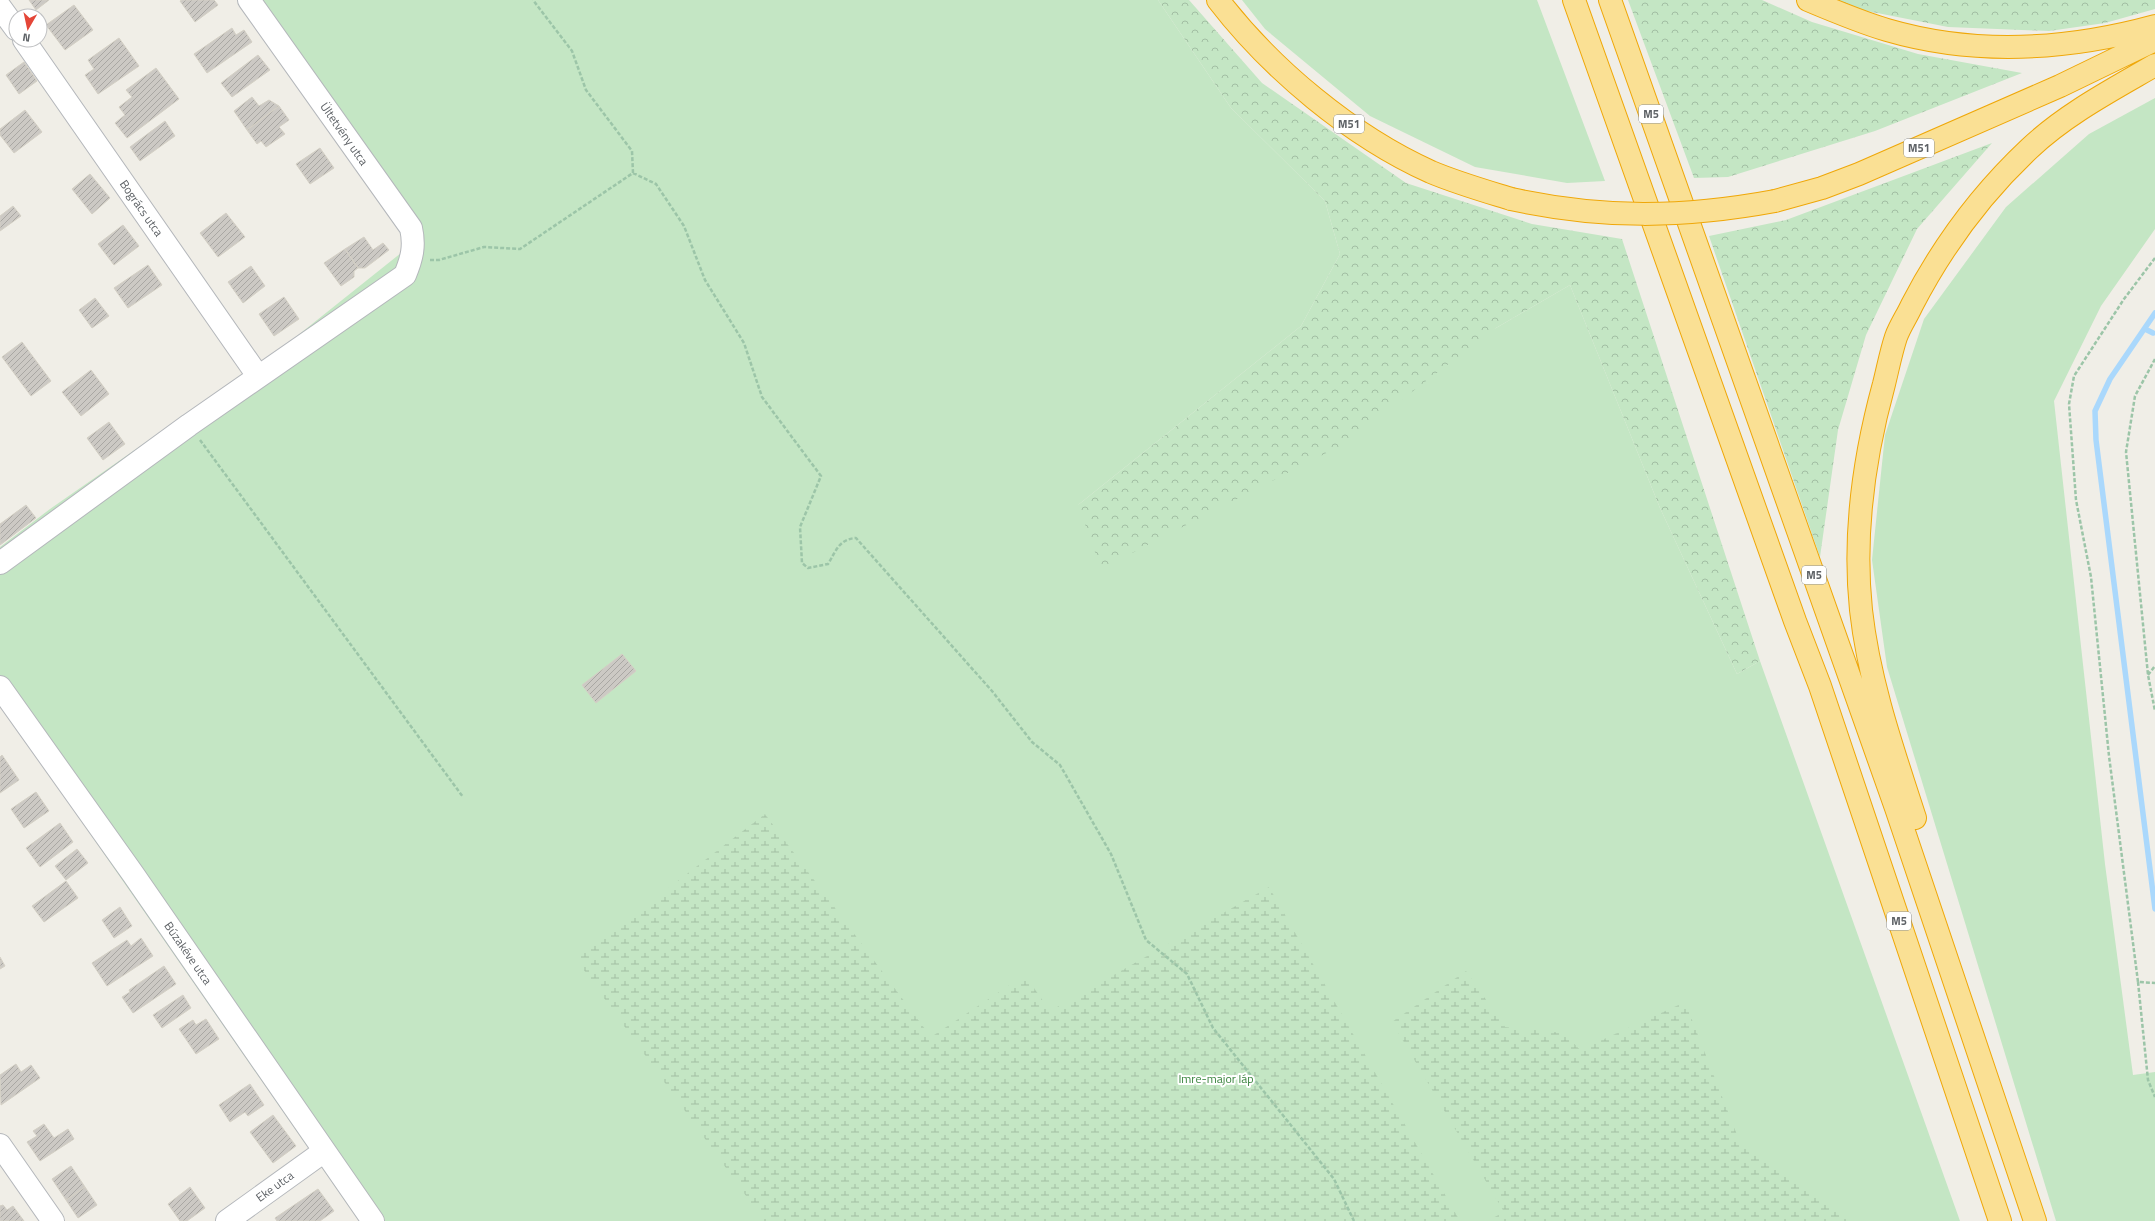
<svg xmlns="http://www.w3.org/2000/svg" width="2155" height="1221" font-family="'Titillium Web',sans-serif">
<defs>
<pattern id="forest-crowns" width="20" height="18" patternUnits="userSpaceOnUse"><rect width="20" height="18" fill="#c4e6c4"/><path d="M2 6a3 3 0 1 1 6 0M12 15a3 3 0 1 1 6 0" fill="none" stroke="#a2bea3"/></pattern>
<pattern id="wetland-marsh" width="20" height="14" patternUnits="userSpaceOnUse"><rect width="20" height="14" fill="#c4e6c4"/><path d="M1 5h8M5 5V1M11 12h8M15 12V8" fill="none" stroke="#a2bea3"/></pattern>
<pattern id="building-hatch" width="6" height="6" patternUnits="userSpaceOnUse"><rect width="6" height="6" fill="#ccc9c4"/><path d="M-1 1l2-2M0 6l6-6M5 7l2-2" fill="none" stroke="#a9a7a3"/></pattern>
</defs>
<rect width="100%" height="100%" fill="#f0eee7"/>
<path fill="#c4e6c4" d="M237,0H1158L1231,108L1325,201L1340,254L1301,326L1078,505L1496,328L1570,285L1660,508L1737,674L1760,661L1960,1221H359L0,704V547L50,509L287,344L406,249L403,233Z
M1242,0H1537L1605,181L1567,183L1475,167L1370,116L1265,29Z
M2155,98V229L2101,306L2054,401L2105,864L2133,1075L2155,1072V1221H2056L1887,667L1872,560L1885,435L1924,319L2006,207L2089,134Z"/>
<path fill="url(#forest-crowns)" d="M1158,0H1189L1262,83L1406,183L1532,224L1622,239L1760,661L1737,674L1660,508L1570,285L1496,328L1342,445L1101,569L1078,505L1301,326L1340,254L1325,201L1231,108Z
M1628,0H1762L1812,22L1918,54L2022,73L1875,131L1728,177L1694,178Z
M1834,0H2155V9L2105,23L2049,31L1948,27L1852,8Z
M1992,143L1917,229L1866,335L1838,430L1820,557L1709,236L1786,220Z"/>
<path fill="url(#wetland-marsh)" d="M765,814L931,1037L1025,975L1050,1011L1269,887L1460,1221H764L576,959Z
M1466,971L1505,1027L1565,1033L1580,1050L1685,1002L1741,1145L1854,1221H1487L1504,1212L1392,1022Z"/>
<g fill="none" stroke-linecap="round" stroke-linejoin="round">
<path stroke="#aad8fc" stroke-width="5.5" d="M2155,313L2110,379L2095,411L2096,440L2155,909
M2145,329L2153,333"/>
</g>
<path fill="url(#building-hatch)" stroke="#d4d0c5" d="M29,0H49L36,10Z
M182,0H214L218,5L195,22L180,1Z
M74,5L93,30L65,50L46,25Z
M232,28L236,35L244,30L252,42L207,73L194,54Z
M119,38L139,66L98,94L85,75L94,69L88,60Z
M258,55L270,70L232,97L221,83Z
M24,62L37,81L19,94L6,75Z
M156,68L179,99L127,138L115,123L125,115L119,107L132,97L126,90Z
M252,97L259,106L269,100L279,106L247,130L234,111Z
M279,106L289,120L279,127L285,134L266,147L261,141L257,144L247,130Z
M25,110L42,132L14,153L0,135V129Z
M165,121L175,136L140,161L130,147Z
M320,148L334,168L310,184L296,164Z
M90,174L110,198L92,214L72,189Z
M13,206L21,216L0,231V216Z
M226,213L245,237L218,257L200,233Z
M123,225L139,246L114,265L98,244Z
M364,237L373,250L383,243L389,250L365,268H358L345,249Z
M345,249L358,268L354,271V277L341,286L324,263Z
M148,265L162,285L128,308L114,288Z
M251,266L265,286L243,303L228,282Z
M284,297L299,319L274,336L259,314Z
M95,298L109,316L92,328L79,310Z
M22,342L51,381L31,396L2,357Z
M91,370L109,394L81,416L62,392Z
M109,422L125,444L103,460L87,438Z
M26,505L36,518L0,545V524Z
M622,654L636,671L596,703L582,685Z
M2,755L19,780L0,793V757Z
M36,792L49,811L24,828L11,809Z
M60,823L73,842L40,867L26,848Z
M77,849L88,863L66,880L55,866Z
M66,881L78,898L44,922L32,906Z
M120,907L132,926L114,938L102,920Z
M141,938L153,956L107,986L92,963L127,940L131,946Z
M0,957L5,966L0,969Z
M164,966L176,984L133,1013L122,997L130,992L129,990Z
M183,995L191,1008L162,1028L153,1015Z
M206,1019L219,1039L196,1054L179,1029L193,1020L196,1025Z
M16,1064L21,1072L31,1065L40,1078L1,1105L0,1075Z
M250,1084L264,1105L248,1116L245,1112L230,1122L219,1105Z
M273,1115L296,1146L273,1163L250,1132Z
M44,1124L54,1138L68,1129L74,1139L40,1161L27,1142L37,1136L33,1131Z
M71,1166L85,1187L66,1200L52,1179Z
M85,1187L97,1205L78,1218L66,1200Z
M190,1187L205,1208L187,1221H180L168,1204Z
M318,1189L334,1211L320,1221H277L275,1218Z
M3,1205L7,1210L13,1206L24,1221H0V1206Z"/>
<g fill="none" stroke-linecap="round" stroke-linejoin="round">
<g stroke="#b4b7bb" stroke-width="24">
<g id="minor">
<path d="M0,7L16,29"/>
<path id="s1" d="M24,40L258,376"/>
<path d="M0,563L189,425L405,275C412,258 415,246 411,228L249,0"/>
<path id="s2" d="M0,687L133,874L373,1221"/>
<path d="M0,1145L53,1221"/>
<path id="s3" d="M227,1221L323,1152"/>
</g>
</g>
<g stroke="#efa708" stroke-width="24">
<path id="highway" d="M1218,0C1271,69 1351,136 1431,172C1457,183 1485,191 1511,199
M1574,0L1795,621L1820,686L2000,1221
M1610,0L1896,808L2035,1221
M1808,0C1834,11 1860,22 1887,30C1976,56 2067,50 2155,26
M1775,201L1822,188L1859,174L2060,86L2155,40
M1915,818C1893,750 1869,682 1861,610C1853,534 1864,457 1884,384C1888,368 1891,352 1896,337C1900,326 1907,316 1912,305C1942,247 1983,192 2030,148C2066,114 2112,90 2155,65"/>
</g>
<path stroke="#9cc5a8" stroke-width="2.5" stroke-dasharray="4 2" stroke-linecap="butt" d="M633,173L656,184L684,226L705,280L744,343L762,397L821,476L800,527L802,563L808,568L828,564C836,551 839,539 856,538L992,691L1032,742L1060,765L1111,854L1146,940L1187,974L1213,1028L1334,1179L1354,1221
M2155,258L2124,299L2074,376L2069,404L2076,500L2091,577L2109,756L2138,982L2155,983
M430,260H439L484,247L520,249L633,173L632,151L586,90L572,51L533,0
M2155,359L2135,396L2126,452L2148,675L2155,711
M200,440L463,797
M2148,675L2155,666
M2138,982L2148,1080L2155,1097"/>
<use href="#minor" stroke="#fff" stroke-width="22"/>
<use href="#highway" stroke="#fae094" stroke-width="22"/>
<g stroke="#efa708" stroke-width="24" stroke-linecap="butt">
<path id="highway-bridge" d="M1511,199C1603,219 1683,218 1775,201"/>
</g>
<use href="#highway-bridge" stroke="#fae094" stroke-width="22"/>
</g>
<g text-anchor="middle" stroke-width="4" stroke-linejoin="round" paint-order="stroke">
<g fill="#fff" stroke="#8e9194" stroke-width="1">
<rect x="1639" y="105" width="24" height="18" rx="3"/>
<rect x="1334" y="115" width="30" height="18" rx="3"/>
<rect x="1904" y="139" width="30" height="18" rx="3"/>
<rect x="1802" y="566" width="24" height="18" rx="3"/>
<rect x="1887" y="912" width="24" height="18" rx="3"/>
</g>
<g font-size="11" font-weight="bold" fill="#5e6266">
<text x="1651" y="118">M5</text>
<text x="1349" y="128">M51</text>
<text x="1919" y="152">M51</text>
<text x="1814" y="579">M5</text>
<text x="1899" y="925">M5</text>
</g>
<g font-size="12" fill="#5e6266" stroke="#fff">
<text transform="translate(344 134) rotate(55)" y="4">Ültetvény utca</text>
<text dy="4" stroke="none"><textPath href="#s1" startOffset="205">Bogrács utca</textPath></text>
<text dy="4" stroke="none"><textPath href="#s2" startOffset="326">Búzakéve utca</textPath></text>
<text dy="4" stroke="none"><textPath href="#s3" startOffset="59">Eke utca</textPath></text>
</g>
<g font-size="12" fill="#38833c" stroke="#fff">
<text x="1216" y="1083">Imre-major láp</text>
</g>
</g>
<g transform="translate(28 28) rotate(189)"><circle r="19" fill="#ffffff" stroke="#bfc0c2"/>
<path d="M0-3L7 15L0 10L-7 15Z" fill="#e44638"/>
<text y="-6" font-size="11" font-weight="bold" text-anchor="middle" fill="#5e6266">N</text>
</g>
</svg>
